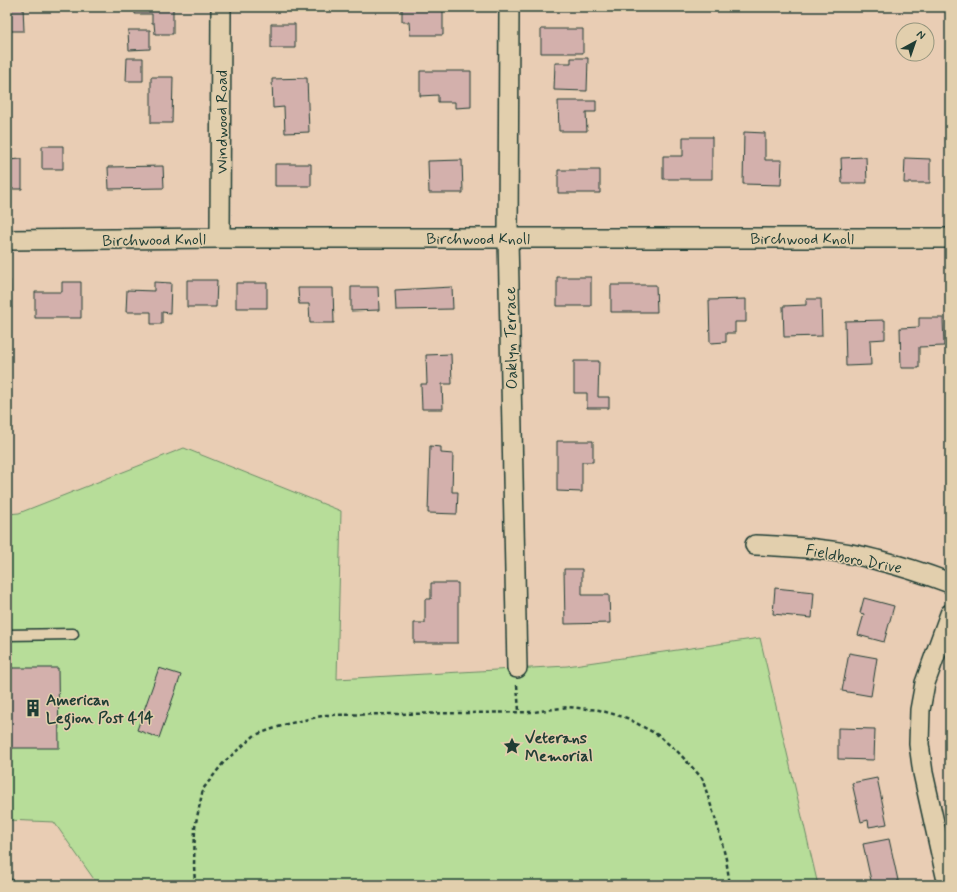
<svg xmlns="http://www.w3.org/2000/svg" width="957" height="892" font-family="Mynerve,sans-serif">
<rect width="100%" height="100%" fill="#e9cdb4"/>
<filter id="ink" filterUnits="userSpaceOnUse"><feTurbulence type="fractalNoise" baseFrequency=".025" numOctaves="2"/><feDisplacementMap in="SourceGraphic" scale="8" xChannelSelector="R" yChannelSelector="G"/><feConvolveMatrix kernelMatrix="1 2 1 2 8 2 1 2 1" color-interpolation-filters="sRGB"/></filter>
<g filter="url(#ink)">
<path fill="#b7dd99" stroke="#6b8d66" d="M184,448L341,511L337,679L567,666L760,638L818,885H98L54,822L7,820V514L19,513Z"/>
<path fill="#d3b0ac" stroke="#1f3d34" d="M7,7H23L24,31H7Z
M135,7H173V34H155L154,23H152V14H135Z
M402,7H443V35H410L409,22H402Z
M271,24H295V48H271Z
M541,29H583V53H541Z
M128,30H150V49L129,50Z
M127,58H143V81H126Z
M571,58H588L587,91L554,90L555,63H571Z
M420,71H471V107L455,108V102H438V95L420,96Z
M151,77H173L172,123H151Z
M307,78L309,132L285,133L284,107L273,108L272,79Z
M558,101H596V112H586L587,131H559Z
M744,132L765,133V160H782L781,185L743,184Z
M683,137H712V179H663V156H683Z
M42,146H63V169H42Z
M866,157L867,183H842L841,158Z
M905,158L930,159V183H904Z
M22,159V189H7V160Z
M462,160L463,193H429L428,161Z
M275,164H311V186H275Z
M163,166L164,188L109,189L108,167Z
M558,170H600V193H558Z
M557,277H591V306H557Z
M7,280H10L11,309H7Z
M187,280H217L216,307H187Z
M62,282H81V318H35V292H62Z
M154,282L171,283L170,313L162,312V324H151V312H126L127,290L154,291Z
M236,283H267V308H236Z
M611,285H656L657,312H611Z
M351,287H378L379,310L351,311Z
M452,287L453,309L396,310L395,290Z
M298,288H333L334,323H310L309,304H299Z
M746,299V322H735V333H726V342L710,343L709,300Z
M806,299H821L822,336L784,337L783,306L806,305Z
M919,318H943L944,346L919,347V368H901L900,328L919,327Z
M885,320V339L870,340L871,365L846,366L845,321Z
M451,354L452,384H442L443,409H422L421,384H427L426,355Z
M574,361H599L598,397H609V408H587V393H574Z
M557,441H593V462H582V492L557,491Z
M430,446L441,447V453L453,454L452,492H458L457,514L428,513Z
M564,569H582V595H609L610,623L565,624Z
M431,583H458V643H414V623H425V599H431Z
M775,588L814,592L812,618L773,614Z
M864,598L894,606L884,642L858,635L864,614L860,613Z
M849,653L877,658L871,696L842,691Z
M7,668H58L59,748H7Z
M159,668L181,675L159,738L137,730Z
M838,728L875,729L874,760L838,759Z
M877,778L887,824L869,827L868,820L861,822L852,783Z
M889,839L899,885H872L863,844Z
M7,872L15,885H7Z"/>
<g fill="none" stroke-linecap="round" stroke-linejoin="round">
<g stroke="#1f3d34" stroke-width="13">
<path id="service" d="M7,635L73,634"/>
</g>
<g stroke="#1f3d34" stroke-width="22">
<path id="minor" d="M509,7L508,238L517,668
M220,238L221,7
M7,240L220,238H950
M755,545C796,547 838,549 877,560C902,566 926,574 950,583
M948,885L923,773L919,744L920,710L925,683L950,614"/>
</g>
<path stroke="#1f3d34" stroke-width="2.5" stroke-dasharray="4 3" stroke-linecap="butt" d="M517,685L519,711
M195,885L194,865L195,827L203,789L224,762L255,735L287,724L326,715L534,712L568,707L599,710L627,718L658,735L678,752L702,778L717,824L726,859L730,885"/>
<use href="#service" stroke="#e2cfad" stroke-width="10"/>
<use href="#minor" stroke="#e2cfad" stroke-width="19"/>
</g>
</g>
<defs>
<g id="building-bare" transform="scale(1.38)"><path d="M-4-6H4V6H1V3H-1V6H-4ZM-2.5-4.3h1.7v1.8h-1.7ZM.8-4.3h1.7v1.8H.8ZM-2.5-1h1.7V.8h-1.7ZM.8-1h1.7V.8H.8Z" fill="#1f3d34" stroke="#e2cfad" stroke-width="2.5" paint-order="stroke"/></g>
<g id="sight-bare" transform="scale(1.38)"><path d="M0-6L1.8-2.2L6-1.7L2.9 1.2L3.7 5.4L0 3.3L-3.7 5.4L-2.9 1.2L-6-1.7L-1.8-2.2Z" fill="#1f3d34" stroke="#e2cfad" stroke-width="2.5" paint-order="stroke"/></g>
</defs>
<g fill-rule="evenodd">
<use href="#building-bare" x="33" y="708"/>
<use href="#sight-bare" x="512" y="746"/>
</g>
<g text-anchor="middle" stroke-width="3" stroke-linejoin="round" paint-order="stroke">
<g font-size="16" fill="#1f3d34" stroke="#e2cfad">
<text transform="translate(221 122) rotate(-90)" y="6">Windwood Road</text>
<text x="478" y="244">Birchwood Knoll</text>
<text x="802" y="244">Birchwood Knoll</text>
<text transform="translate(154 239) rotate(-1)" y="6">Birchwood Knoll</text>
<text transform="translate(510 338) rotate(-91)" y="6">Oaklyn Terrace</text>
<text transform="translate(854 558) rotate(11)" y="6">Fieldboro Drive</text>
</g>
<g font-size="16" font-weight="bold" fill="#1f3d34" stroke="#e2cfad" text-anchor="start">
<text x="46" y="705">American<tspan x="46" dy="18">Legion Post 414</tspan></text>
<text x="525" y="743">Veterans<tspan x="525" dy="18">Memorial</tspan></text>
</g>
</g>
<rect width="957" height="892" fill="none" stroke="#e2cfad" stroke-width="24"/>
<rect x="12" y="12" width="933" height="868" fill="none" stroke="#1f3d34" stroke-width="1.5" filter="url(#ink)"/>
<g transform="translate(915 42) rotate(40)"><circle r="19" fill="#e2cfad" stroke="#94957d"/>
<path d="M0-3L7 15L0 10L-7 15Z" fill="#1f3d34"/>
<text y="-6" font-size="11" font-weight="bold" text-anchor="middle" fill="#1f3d34">N</text>
</g>
</svg>
